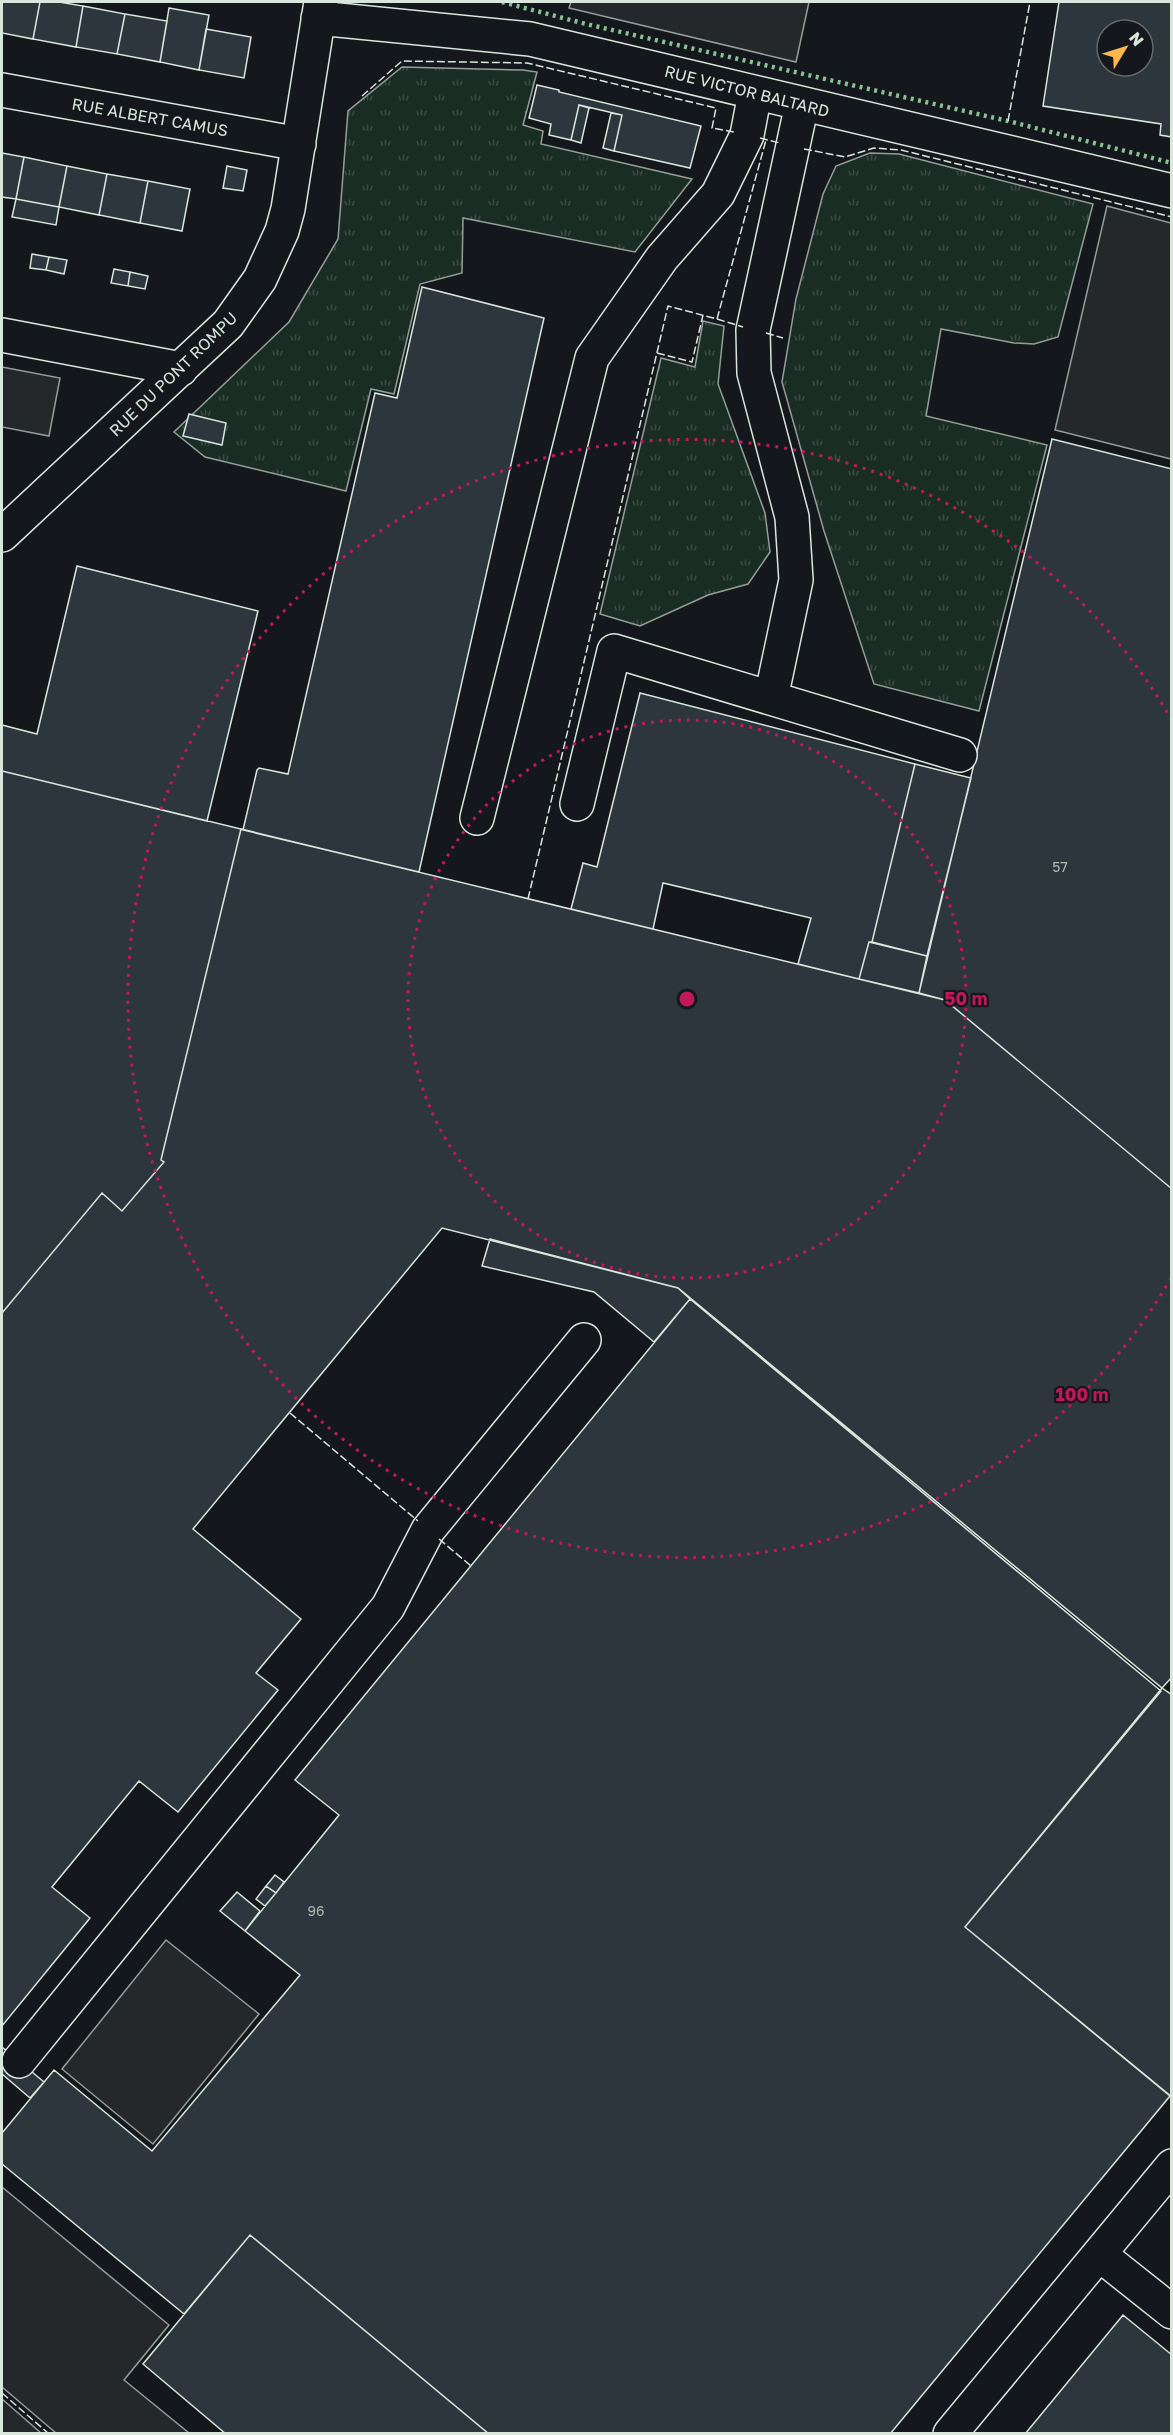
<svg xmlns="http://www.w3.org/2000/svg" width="1173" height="2435" font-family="'Golos Text',sans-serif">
<defs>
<pattern id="grass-tufts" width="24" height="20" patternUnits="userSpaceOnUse" patternTransform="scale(1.5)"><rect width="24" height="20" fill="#1a2d24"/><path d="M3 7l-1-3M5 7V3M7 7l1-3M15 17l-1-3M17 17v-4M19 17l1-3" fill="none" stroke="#3b4b43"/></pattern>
</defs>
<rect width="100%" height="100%" fill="#14181c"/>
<path fill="url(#grass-tufts)" stroke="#939e99" stroke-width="1.5" d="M402,67L523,70L537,72L523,125L543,131L541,144L692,179L635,252L463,218L462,273L420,284L394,394L371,389L346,491L205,457L174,432L289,322L338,239L348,111Z
M870,153L899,154L1093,204L1058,337L1034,344L1014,343L941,329L926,416L1047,445L979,711L874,684L824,531L782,382L796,299L823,194L836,166Z
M703,321L724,326L718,384L765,513L770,552L748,584L708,595L640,626L600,614L661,358L695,367Z"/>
<path fill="#24282b" stroke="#939e99" stroke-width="1.5" d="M571,2H809L796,62L569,8Z
M1107,206L1171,223V459L1055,430Z
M2,367L60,378L49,436L2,427Z
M166,1940L259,2014L153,2144L62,2069Z
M2,2187L169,2325L124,2380L189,2433H56L2,2387Z
M2,2399L41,2433H2Z"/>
<path fill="#2c363c" stroke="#d8e6dc" stroke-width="1.5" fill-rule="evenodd" d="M2,2H40L33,39L2,33Z
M40,2H59L83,6L76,47L33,39Z
M1059,2H1172V137L1160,135L1161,124L1043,106ZM1107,30H1143V66H1107Z
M83,6L125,14L117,54L76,47Z
M169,8L209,15L199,70L160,62Z
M125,14L167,21L160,62L117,54Z
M206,29L251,37L244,78L199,70Z
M537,85L559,90V92L701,126L690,168L614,151L622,115L579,105L571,140L549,135L551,124L529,118Z
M579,105L589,108L581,143L571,140Z
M611,113L622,115L614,151L603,148Z
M2,153L24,157L16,199L2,197Z
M24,157L67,166L59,207L16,199Z
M67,166L107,174L99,215L59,207Z
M227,166L247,170L243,191L223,188Z
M107,174L148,181L140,223L99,215Z
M148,181L190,189L182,231L140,223Z
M16,199L59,207L56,225L12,217Z
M32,254L49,257L46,270L30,268Z
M49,257L67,260L64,274L46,270Z
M114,269L130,272L128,286L111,283Z
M130,272L148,276L145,289L128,286Z
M422,287L544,318L419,872L243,830L257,770L259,768L288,774L375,393L397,398Z
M189,414L226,423L222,445L183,436Z
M1052,439L1172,469V1189L945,1000L919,993Z
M77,566L258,611L207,821L2,771V725L37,734Z
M640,693L915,764L872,942H869L859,979L798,964L811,918L663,883L653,929L571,909L583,863L597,867Z
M915,764L971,778L927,956L872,942Z
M2,771L241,829L161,1160L164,1162L122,1211L102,1193L2,1313Z
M241,829L945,1000L1172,1189V1677L1162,1688L678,1288L442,1228L193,1529L301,1619L256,1673L278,1690L178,1812L139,1781L52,1887L90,1918L2,2026V1313L102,1193L122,1211L164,1162L161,1160Z
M869,942L927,956L919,993L859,979Z
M490,1239L678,1288L690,1299L654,1342L594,1292L482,1266Z
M690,1299L1161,1691L965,1927L1170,2096L890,2434H489L250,2235L184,2314L2,2164V2133L54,2070L152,2151L300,1975L245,1931L339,1815L295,1780Z
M1162,1688L1172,1695V2097L965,1927Z
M275,1875L284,1882L276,1893L266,1886Z
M266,1886L276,1893L265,1906L256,1899Z
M237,1892L260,1911L245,1931L220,1911Z
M2,2047L44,2082L30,2098L2,2074Z
M250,2235L489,2434H226L143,2364Z
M1123,2315L1172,2355V2434H1025Z"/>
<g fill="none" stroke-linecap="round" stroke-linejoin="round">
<g stroke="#d8e6dc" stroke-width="36">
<path id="minor" d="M318,18L530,39L1172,191
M2,90L299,144
M2,335L181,369
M2,535L228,324L260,279L282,231L288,209L321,2
M771,698L796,580L792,517L754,373L753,330L802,104
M577,804L614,651L960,755
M477,818L592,358L662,258L718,194L747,135L755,93
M19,2061L388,1607L428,1530L584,1340
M1099,2254L1172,2312
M950,2434L1172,2166"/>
</g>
<use href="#minor" stroke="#14181c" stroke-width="33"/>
<path stroke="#8ac095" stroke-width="4.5" stroke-dasharray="3 4.5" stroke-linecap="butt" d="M502,2L586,24L1008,121L1172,163"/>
<path stroke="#d8e6dc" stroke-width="1.5" stroke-dasharray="8 3" stroke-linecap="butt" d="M362,96L402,61L527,63L716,108L712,128L734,132
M1008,121L1030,2
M760,138L780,143
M804,149L845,157L874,148L901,150L1172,217
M717,319L743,327
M766,333L783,338
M657,353L692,362L703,315
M528,899L668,306L717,319L766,140
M290,1413L418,1521
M439,1539L471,1566
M2,2393L49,2434"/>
</g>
<g fill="none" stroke="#c2185b" stroke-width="3" stroke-dasharray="3 6">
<circle cx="687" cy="999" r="279"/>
<path d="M1171 1278A559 559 0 1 1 1171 719"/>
</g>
<g text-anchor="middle" stroke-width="4.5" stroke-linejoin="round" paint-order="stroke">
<g font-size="14" fill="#adbab4">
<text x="1060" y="872">57</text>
<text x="316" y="1916">96</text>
</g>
<g font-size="16" fill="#d8e6dc" stroke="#14181c">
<text transform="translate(747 91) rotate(14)" y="6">RUE VICTOR BALTARD</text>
<text transform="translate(150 117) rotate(10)" y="6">RUE ALBERT CAMUS</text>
<text transform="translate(173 374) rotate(-44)" y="6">RUE DU PONT ROMPU</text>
</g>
</g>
<circle cx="687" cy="999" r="9" fill="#c2185b" stroke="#14181c" stroke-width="3"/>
<g font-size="18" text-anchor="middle" font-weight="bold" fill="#c2185b" stroke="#14181c" stroke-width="4.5" stroke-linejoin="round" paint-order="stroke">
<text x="966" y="1005">50 m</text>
<text x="1082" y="1401">100 m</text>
</g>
<rect width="1173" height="2435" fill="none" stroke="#d8e6dc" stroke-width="6"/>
<g transform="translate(1125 48) rotate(52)"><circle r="28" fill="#14181c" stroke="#626a69" stroke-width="1.5"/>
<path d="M0-4.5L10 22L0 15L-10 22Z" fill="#ffb74d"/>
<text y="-9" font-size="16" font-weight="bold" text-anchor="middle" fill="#d8e6dc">N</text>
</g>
</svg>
